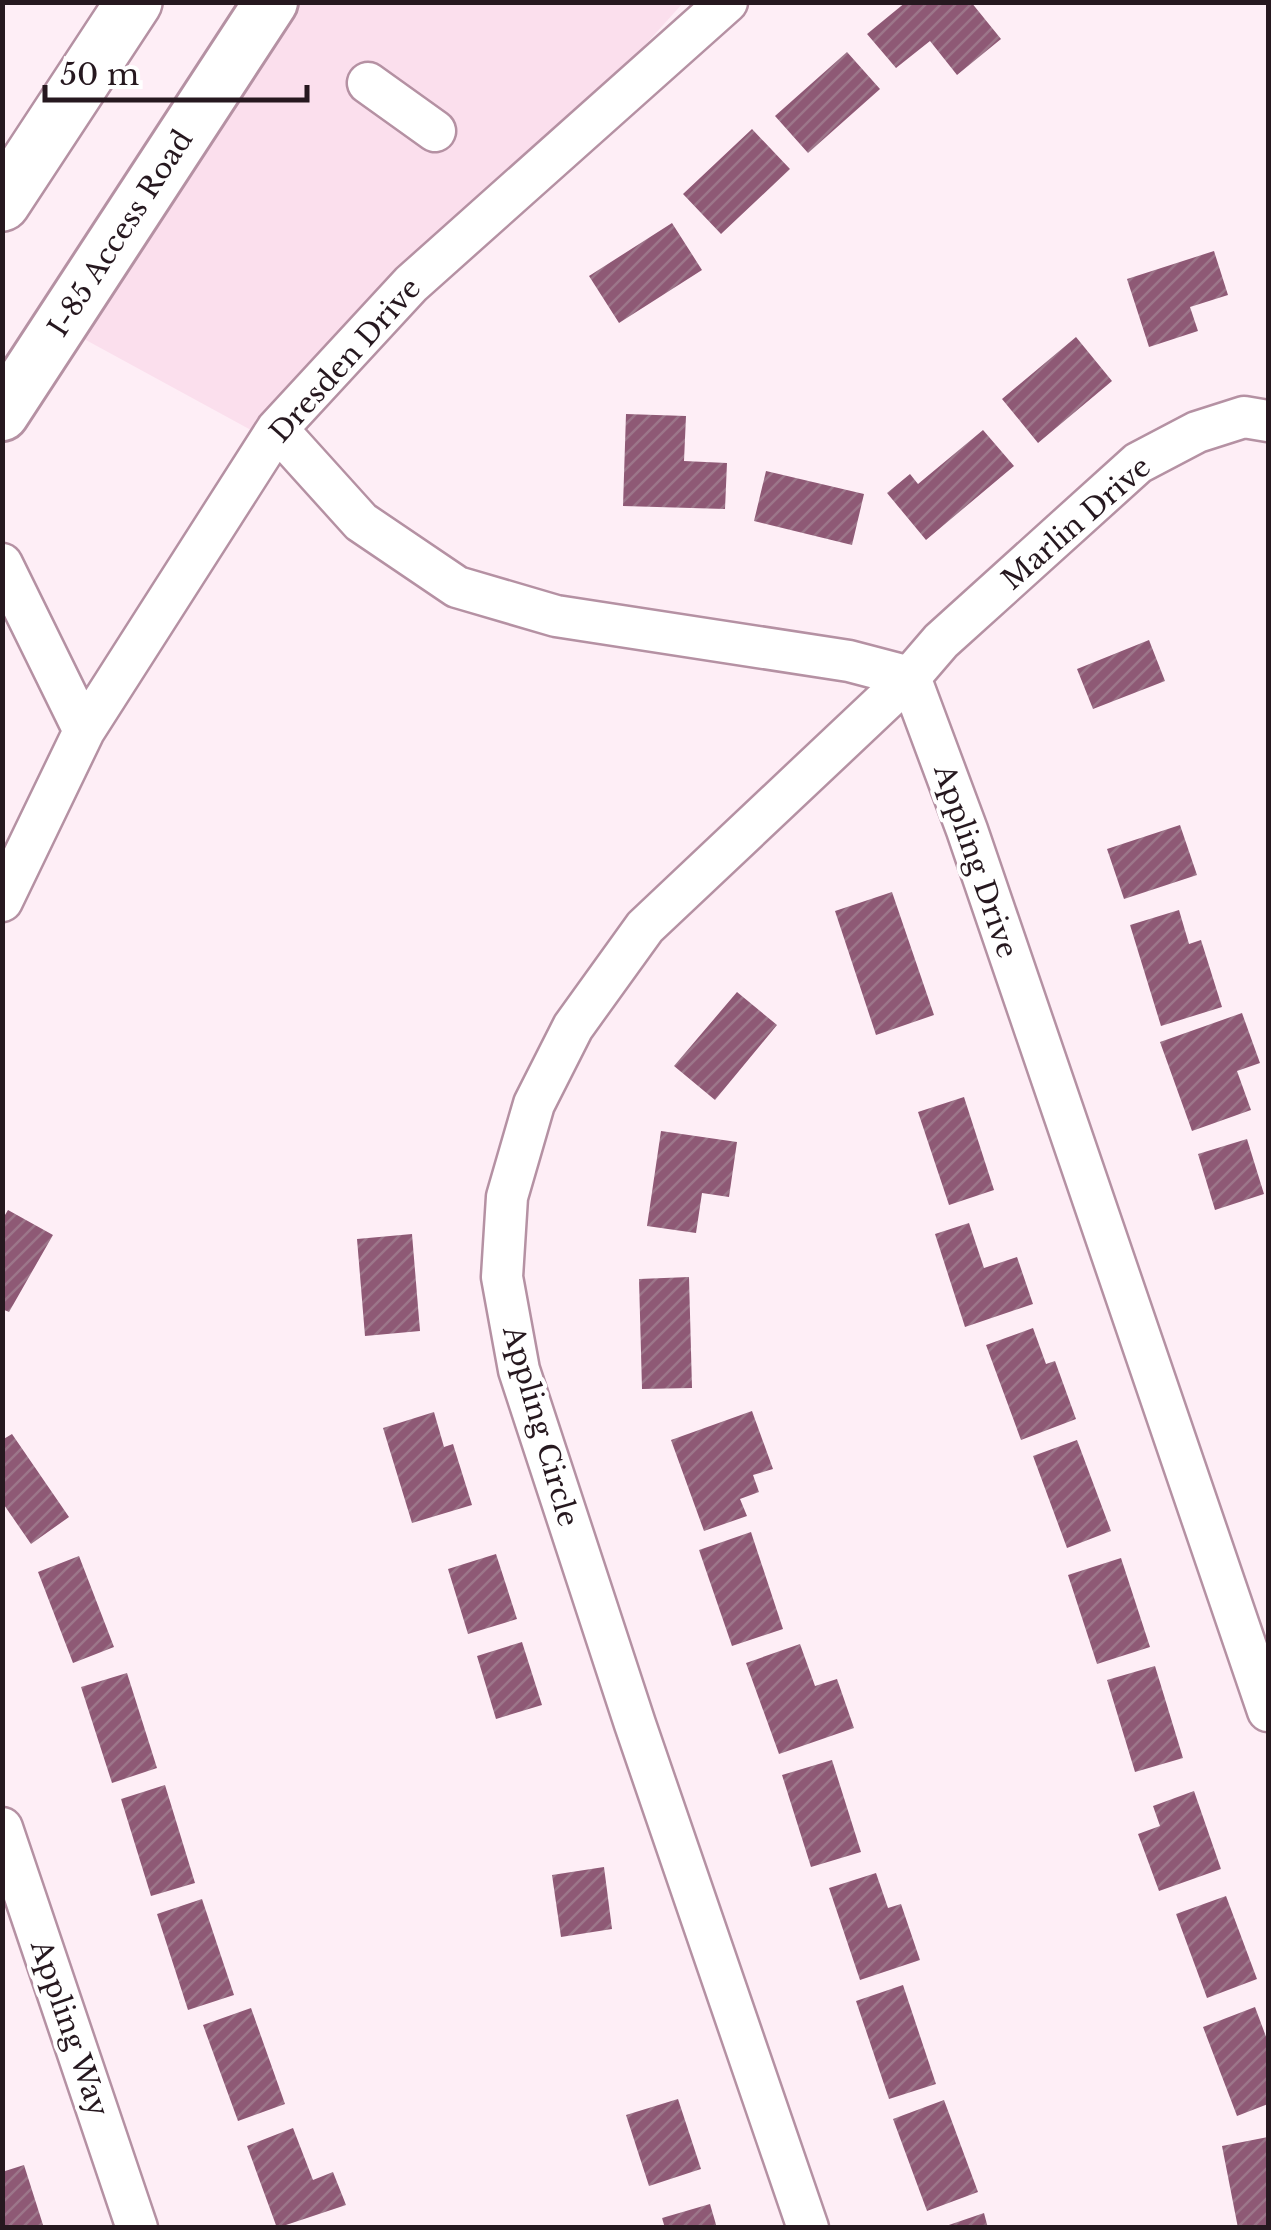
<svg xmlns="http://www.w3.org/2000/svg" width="1271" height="2230" font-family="'Libre Baskerville',serif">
<defs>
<pattern id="building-hatch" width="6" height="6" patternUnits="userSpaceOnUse" patternTransform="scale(2.5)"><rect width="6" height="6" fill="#8e5975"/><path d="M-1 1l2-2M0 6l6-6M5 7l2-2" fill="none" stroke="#9c768a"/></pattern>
</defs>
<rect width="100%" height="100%" fill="#feeef6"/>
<path fill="#fbdfed" d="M269,3H683L282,447L51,321Z"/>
<path fill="url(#building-hatch)" d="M906,2H971L1001,39L957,75L930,41L896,68L867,34Z
M847,52L880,89L808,153L775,116Z
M752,129L790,169L721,234L683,194Z
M672,223L702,270L619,323L589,276Z
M1214,251L1228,295L1190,307L1198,331L1149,347L1127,279Z
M1076,337L1112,381L1038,443L1002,399Z
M626,414L686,416L684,461L727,463L725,509L623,506Z
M983,430L1014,466L926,540L887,493L910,474L918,484Z
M766,471L864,494L852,545L754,521Z
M1149,640L1165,681L1093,709L1077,669Z
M1180,825L1197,875L1124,899L1107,849Z
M892,892L934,1015L876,1035L835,911Z
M1179,910L1189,944L1201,940L1222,1007L1161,1026L1130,925Z
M737,992L777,1025L715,1100L674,1066Z
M1242,1013L1260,1063L1237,1071L1251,1110L1192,1131L1160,1042Z
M964,1097L994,1190L949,1205L918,1112Z
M661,1131L737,1142L729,1197L702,1193L696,1233L647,1226Z
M1247,1139L1264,1194L1215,1210L1198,1154Z
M8,1210L53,1235L9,1312L2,1309V1220Z
M969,1223L984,1268L1017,1257L1033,1304L965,1327L935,1234Z
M412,1234L420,1331L365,1336L357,1239Z
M689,1277L692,1388L642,1389L639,1279Z
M1033,1328L1046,1364L1055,1361L1076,1419L1021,1440L986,1345Z
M752,1411L773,1469L753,1475L759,1492L740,1499L747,1516L704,1531L671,1440Z
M434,1412L444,1447L453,1444L472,1505L412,1523L383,1428Z
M12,1434L69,1517L31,1544L2,1502V1440Z
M1077,1440L1111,1531L1067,1548L1033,1456Z
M751,1532L783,1629L732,1646L699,1550Z
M496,1554L517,1619L468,1634L448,1569Z
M79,1556L114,1647L73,1663L38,1572Z
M1121,1558L1150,1647L1097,1664L1068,1575Z
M522,1642L542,1705L496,1719L477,1656Z
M800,1644L815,1686L837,1679L854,1728L779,1754L746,1663Z
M1155,1666L1183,1758L1135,1772L1107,1680Z
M127,1673L157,1768L112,1783L81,1687Z
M832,1760L861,1852L811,1867L782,1775Z
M165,1785L195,1883L151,1896L121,1799Z
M1194,1791L1221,1869L1159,1891L1138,1834L1160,1826L1153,1806Z
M604,1867L612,1929L561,1937L552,1875Z
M876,1873L888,1908L901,1904L920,1960L860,1980L829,1888Z
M1226,1896L1257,1979L1207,1998L1176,1914Z
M202,1899L234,1995L188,2010L157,1914Z
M903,1985L936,2084L889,2099L856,2001Z
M1255,2007L1268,2042V2104L1237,2116L1203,2027Z
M251,2008L285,2104L238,2121L203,2025Z
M678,2099L701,2169L649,2186L626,2115Z
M944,2100L978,2192L927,2211L893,2119Z
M293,2128L313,2180L333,2172L346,2205L277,2228L247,2146Z
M1268,2137V2228H1238L1222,2146Z
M24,2165L44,2228H2V2172Z
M710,2204L717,2228H665L662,2218Z
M984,2213L988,2228H943V2227Z"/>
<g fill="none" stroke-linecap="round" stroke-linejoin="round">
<g stroke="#b591a3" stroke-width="45">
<path id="minor" d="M368,83L435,131
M277,429L361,522L457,587L556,616L849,661L910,677L967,830L1268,1711
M2,564L84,731
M2,901L84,731L277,429L411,284L727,2
M2,1828L137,2228
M808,2228L635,1724L519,1370L502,1277L507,1197L534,1104L573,1027L645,927L910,677L941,641L1138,463L1197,432L1244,417L1268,421"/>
</g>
<g stroke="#b591a3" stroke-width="58">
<path id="major" d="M2,414L271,2"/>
</g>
<g stroke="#b591a3" stroke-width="60">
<path id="highway" d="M2,203L134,2"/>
</g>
<use href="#minor" stroke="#fff" stroke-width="40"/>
<use href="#major" stroke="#fff" stroke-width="52"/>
<use href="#highway" stroke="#fff" stroke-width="55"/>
</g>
<g text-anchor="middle" stroke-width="8" stroke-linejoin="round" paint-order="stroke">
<g font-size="28" fill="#26181f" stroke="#fff">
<text transform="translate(120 233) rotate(-57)" y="10">I-85 Access Road</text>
<text transform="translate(345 360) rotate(-48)" y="10">Dresden Drive</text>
<text transform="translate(1076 523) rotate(-41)" y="10">Marlin Drive</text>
<text transform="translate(976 861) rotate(71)" y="10">Appling Drive</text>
<text transform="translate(541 1426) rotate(74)" y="10">Appling Circle</text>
<text transform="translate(70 2028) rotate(71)" y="10">Appling Way</text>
</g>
</g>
<rect width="1271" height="2230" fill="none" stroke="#26181f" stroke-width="10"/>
<path d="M45 85v15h262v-15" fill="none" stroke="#26181f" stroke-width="5"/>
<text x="60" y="85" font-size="30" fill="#26181f" stroke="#ffffff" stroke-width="8" paint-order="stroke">50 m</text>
</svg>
